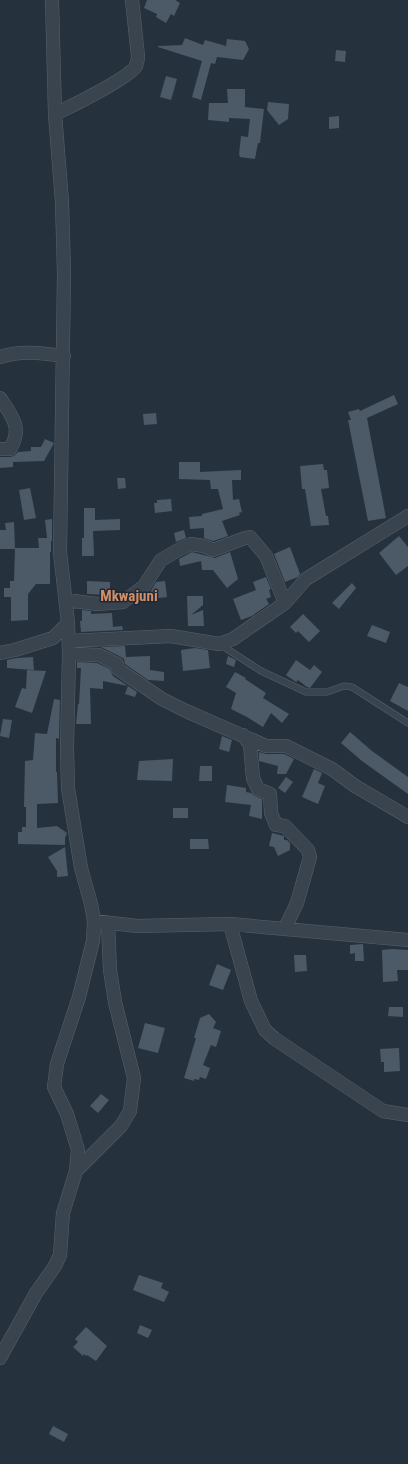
<svg xmlns="http://www.w3.org/2000/svg" width="408" height="1464" font-family="'Roboto Condensed',sans-serif">
<rect width="100%" height="100%" fill="#25323e"/>
<path fill="#4c5967" d="M147,0H175L180,3L174,16L171,14L166,23L156,17L157,14L144,8Z
M185,38L203,45L205,40L226,46L227,39L245,41L249,49L243,60L217,57L215,64L211,63L201,100L192,97L202,61L158,47V46L182,45Z
M336,50L346,51L345,62L335,61Z
M166,76L177,79L171,100L160,97Z
M227,89H245V107L264,109L260,143H258L255,159L240,157L239,154L241,136L248,137L250,119L229,118V122L208,120L209,103H228Z
M268,102L289,104L288,119L279,125L267,110Z
M339,116V128L329,129V117Z
M394,395L398,404L367,418L386,518L368,521L348,420H351L348,412L359,409L360,411Z
M156,413L157,424L144,425L143,414Z
M45,439L54,443L44,461L13,462V467L0,468V457H10L14,456L18,452L31,451V447H41Z
M179,462H200V472L241,470V480H232L233,500L239,499L242,512L239,513L240,515L222,521L228,536L213,541L204,538V528L190,529L189,517L202,516V514L223,509L218,489H211L210,480L179,479Z
M323,464L324,470H327L329,488L321,489L326,516H328L329,525L311,526L305,489H302L300,466Z
M117,478H125L126,488L118,489Z
M30,488L36,518L24,520L19,490Z
M171,499L172,511L155,513L154,503H157V500Z
M84,508H95V520L120,519V530L93,531L94,556H82V538H84Z
M52,519V541H51V552H50V584H36L28,594V620L11,621V597H4V588H10V581H14L15,548H39L38,538H47L45,520Z
M14,522L15,549H0V530H6L5,523Z
M184,530L186,538L176,542L174,533Z
M399,536L408,547V566L396,575L379,553Z
M290,547L300,574L298,577L285,582L274,554Z
M192,552L215,558L230,552L238,579L227,588L213,570H202L201,561L180,566L179,559Z
M266,577L271,589L269,590L271,597L266,599L269,604L252,616L241,620L233,599L256,590L253,582Z
M87,581L110,582V595L87,594Z
M165,581L167,597L151,599L150,592L156,582Z
M352,583L356,588L339,609L332,603Z
M187,596H203V605L191,615L203,610L204,626H188Z
M82,610L91,611V614L112,613L113,627L122,626L123,630L81,632L80,621H82Z
M303,614L320,631L309,642L298,631L296,633L290,627Z
M372,625L390,632L386,643L367,636Z
M125,646L126,657L150,656V670L164,672V681L148,680L125,664L124,659L121,657L101,647Z
M195,648L208,650L210,668L183,671L181,650Z
M228,656L236,660L234,667L226,664Z
M33,657L34,670L7,668V660L17,658Z
M296,660L310,670L314,665L322,672L310,688L307,687L298,680L296,682L286,675Z
M77,662L97,663L110,669L113,676L137,692L135,697L125,694L128,686L103,681V689L90,688L91,724H76L78,704H79L81,668H77Z
M27,670L46,671L32,713L15,707L22,688L26,689Z
M235,672L246,678L245,679L266,693L263,698L289,714L282,723L271,713L263,727L247,717L231,709L236,693L226,687Z
M399,683L408,687V711L390,701Z
M54,699L60,700L59,736V739L56,738V772H57L58,803L37,804V828L57,826L67,833L65,838V845L18,844V832H22V827H26V807H24L25,761L33,760L35,733L47,734Z
M3,719L12,720L9,738L0,736Z
M350,732L372,751L408,777V794L362,761L341,743Z
M222,736L232,740L229,752L219,749Z
M259,752L266,754H284L294,759L286,774H277L278,766L259,761Z
M173,759L172,781L137,780L139,761Z
M200,766H212V781H199Z
M314,769L322,773L318,783L325,786L318,804L302,797Z
M286,777L293,782L285,793L278,788Z
M227,785L246,788V792L251,793L255,796L262,799V819L249,816L251,805L225,802Z
M173,808H188V818H173Z
M272,833L284,836V840H287L290,843V850L278,856L274,847L269,846Z
M190,839H208L209,849H190Z
M65,847L68,876L57,877V871L48,857Z
M363,944L364,961H355V953L350,954V945Z
M392,949L408,950V970H397L398,981L383,982L382,950Z
M294,955H306L307,971L295,972Z
M217,964L231,970L223,990L209,985Z
M389,1007H403V1017L388,1016Z
M209,1014L216,1022L213,1028L221,1031L216,1047L211,1045L203,1065L210,1068L206,1079L200,1077L199,1080L194,1079V1081L184,1078L196,1038H194L200,1018Z
M145,1023L165,1028L158,1053L138,1048Z
M399,1048L400,1071L384,1072V1062H381L380,1049Z
M101,1094L109,1100L98,1113L90,1106Z
M139,1275L163,1283L161,1288L169,1292L164,1302L133,1290Z
M140,1325L152,1330L148,1338L137,1333Z
M86,1327L107,1346L96,1361L87,1355L86,1356L84,1354L83,1356L73,1347L78,1342L75,1339Z
M53,1426L68,1434L64,1442L49,1434Z"/>
<g fill="none" stroke-linecap="round" stroke-linejoin="round">
<g stroke="#57626c" stroke-width="7">
<path id="service" d="M221,645L261,671L306,692H327L344,686L352,687L408,723"/>
</g>
<g stroke="#57626c" stroke-width="14">
<path id="minor" d="M55,114C70,107 129,78 136,66C137,63 138,59 138,56L132,0
M0,357C21,350 42,353 64,356
M0,398C12,416 23,428 10,449H0
M66,600L97,604L123,602L144,586L161,560L180,549L191,544L204,546L213,550L245,538L250,537L266,556L285,603
M69,641L171,636L219,644L233,639L285,603L306,579L408,516
M0,653L15,650L53,638L68,623L60,552L64,273L62,202L55,114L52,0
M69,654L99,655L117,664L118,669L162,699L186,711L266,746H286L332,769L355,786L408,817
M243,735L250,745L253,778L258,789L270,794L271,813L276,825L285,826L308,850L310,857L297,903L285,928
M94,921L137,926L230,924L408,940
M230,924L251,1001L265,1030L275,1039L383,1111L408,1115
M76,1171L121,1126L130,1111L134,1078L115,1002L110,970L108,924
M0,1358L36,1293L55,1266L60,1255L63,1213L76,1171L78,1150L67,1114L54,1087L57,1064L79,997L93,941L94,921L91,904L81,868L68,788L67,747L69,654L68,623"/>
</g>
<use href="#service" stroke="#39444e" stroke-width="6"/>
<use href="#minor" stroke="#39444e" stroke-width="13"/>
</g>
<g text-anchor="middle" stroke-width="3" stroke-linejoin="round" paint-order="stroke">
<g font-size="15" font-weight="bold" fill="#d28e68" stroke="#1e2933">
<text x="129" y="601">Mkwajuni</text>
</g>
</g>
</svg>
